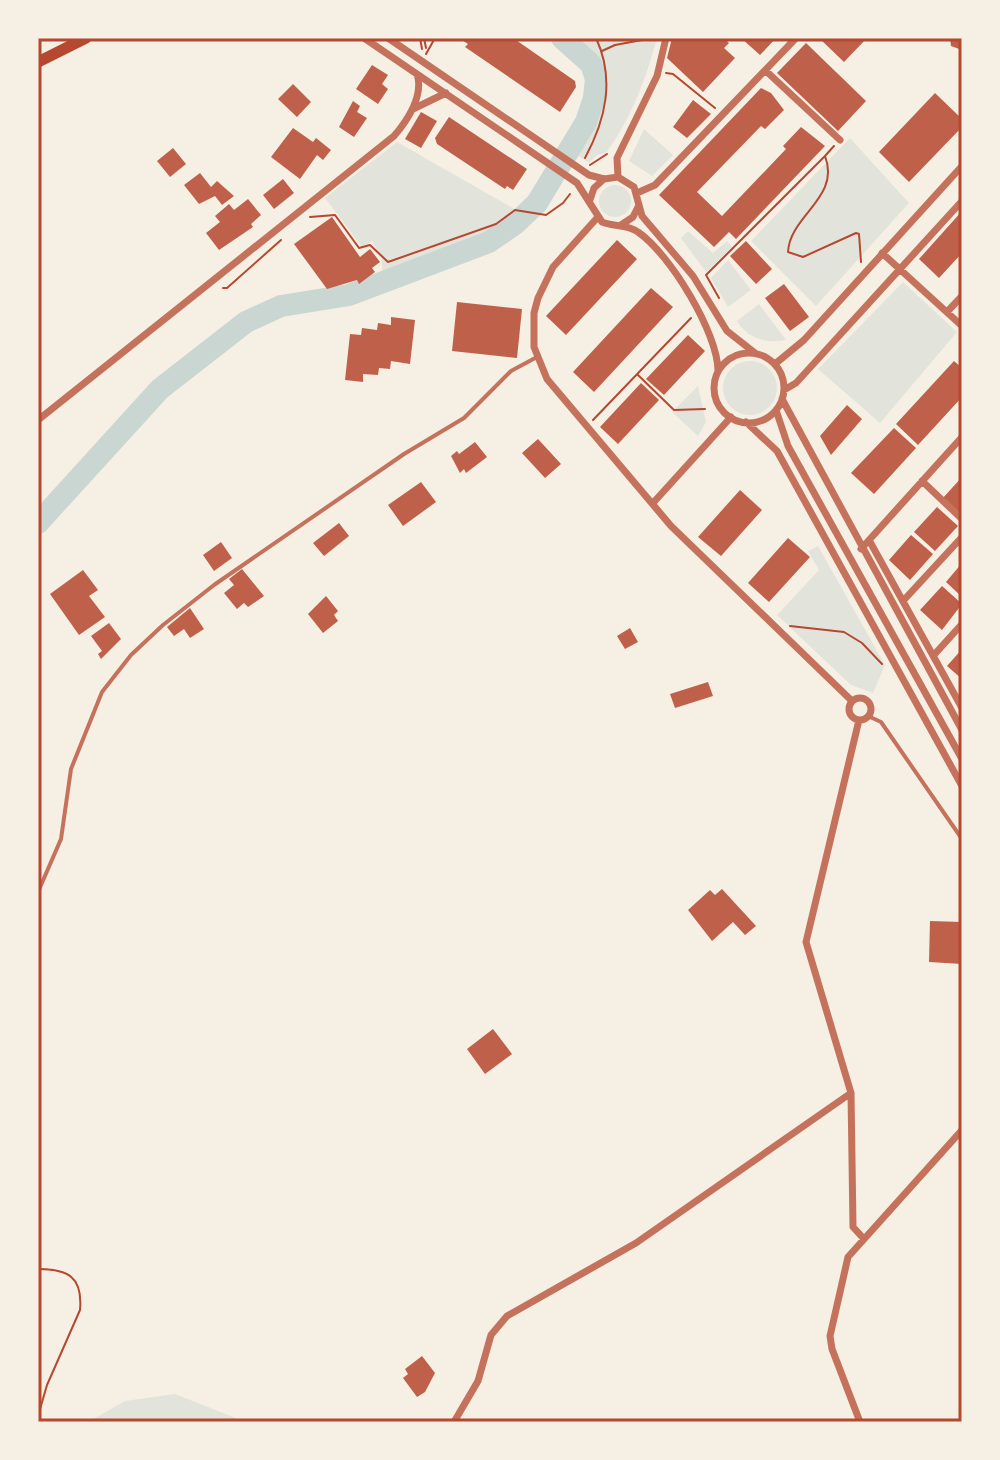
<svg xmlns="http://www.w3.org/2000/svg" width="1000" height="1460" font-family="Ubuntu,sans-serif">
<rect width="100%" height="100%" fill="#f6efe4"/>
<path fill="#e2e4dc" d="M574,38H657C646,79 631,119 606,153L597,155L589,163L576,154C601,115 618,69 574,38Z
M644,129L673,155L652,176L629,161Z
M850,138L909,203L816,306L751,241Z
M397,142L523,214L491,241L382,274V259L372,241L363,248L325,198Z
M599 201a16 16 0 1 1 32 0a16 16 0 1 1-32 0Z
M688,231L713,253L727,241L732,247L706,272L681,238Z
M728,260L751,290L728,307L711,278Z
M903,282L957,332L880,423L818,369Z
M759,304L786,340C766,344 747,338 737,321Z
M723 388a27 27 0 1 1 54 0a27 27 0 1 1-54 0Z
M698,386L706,422L698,436L672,412Z
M818,546L885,665L873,693L851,685L777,615L819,570L808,551Z
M175,1394L246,1422H88L125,1401Z"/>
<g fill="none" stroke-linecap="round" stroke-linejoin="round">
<path stroke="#c9d6d2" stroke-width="22" d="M38,523L160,389L246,322L281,306L349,295L489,242L515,224L537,203L586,122L594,98L596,79L591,64L562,38"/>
</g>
<path fill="#bf614a" d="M459,38H513L575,81L576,87L560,112L465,47L468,44Z
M672,38H724L729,43L724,48L735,58L703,92L667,58Z
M741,38H776L760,55Z
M819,38H867L844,62Z
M950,38H962V50L951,46Z
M806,43L866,101L838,131L777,73Z
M372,65L388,75L382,84L388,89L378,104L356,89Z
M293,84L311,102L297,117L278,99Z
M761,88L771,93L784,110L765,129L761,126L697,192L722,216L786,149L783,146L801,127L825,146L736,239L729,232L714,247L659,195Z
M935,93L962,119V127L909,182L879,152Z
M693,100L711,114L687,138L673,127Z
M353,101L360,106L357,112L367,118L354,137L339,127Z
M421,112L437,121L421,148L405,139Z
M449,117L527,169L513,190L507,186L505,189L437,144L435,138Z
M293,128L313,142L316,138L331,150L323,160L317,155L300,179L271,157Z
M173,148L186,164L170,177L157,161Z
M200,173L211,187L217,181L234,196L222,205L215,196L199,204L184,185Z
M283,179L294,193L274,209L263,195Z
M248,199L261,215L251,224L253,227L219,250L206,233L220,222L215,216L229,204L234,210Z
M962,211V253L939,278L919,259Z
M332,217L360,257L370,249L380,262L372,268L375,272L359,284L357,280L327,289L294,244Z
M617,240L637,259L566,335L546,316Z
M746,241L772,269L756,284L730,256Z
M784,284L809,317L790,331L765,298Z
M651,288L673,307L594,392L573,372Z
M457,302L522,309L517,358L452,351Z
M391,317L415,320L410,364L391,361L390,369L379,368L378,375L363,374V382L345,380L350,334L361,335L362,328L377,330L378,323L391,325Z
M688,335L705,351L664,395L646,379Z
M954,361L962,368V397L918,445L896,424Z
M641,383L659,400L618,444L600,427Z
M847,405L862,419L831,455L820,436Z
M894,428L916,448L874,494L851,473Z
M538,439L561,464L545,478L522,453Z
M475,442L487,457L466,473L464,469L460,473L451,456L457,451L459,454Z
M962,477V517L942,499Z
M421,482L436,502L403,526L388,505Z
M740,490L762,510L721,556L698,537Z
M937,507L958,526L935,551L914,532Z
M339,523L349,536L324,556L313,543Z
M911,535L933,554L910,580L889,560Z
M788,538L810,557L769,602L748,583Z
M221,542L232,558L214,571L203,555Z
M962,563V597L946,582Z
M242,569L264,596L248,607L244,603L237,609L224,593L234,585L229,579Z
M83,570L98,590L89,596L105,617L79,635L50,594Z
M942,586L962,604L942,630L920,610Z
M326,596L338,611L334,615L338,621L323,633L308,614Z
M190,608L204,629L190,638L184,629L174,636L167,627Z
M109,623L121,639L101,659L98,654L102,651L91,636Z
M630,628L638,642L625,649L617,636Z
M962,649V679L947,666Z
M708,682L713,696L675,708L670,694Z
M722,889L756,926L745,935L733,922L712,941L688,910L710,890L715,895Z
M930,921L962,922V964L929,962Z
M493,1029L512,1054L485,1074L467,1049Z
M422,1356L435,1373L425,1392L417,1397L403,1378L408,1374L405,1369Z"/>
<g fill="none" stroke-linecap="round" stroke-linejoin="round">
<path stroke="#b5482f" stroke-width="2" d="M420,38L422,49
M424,38L426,48
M602,51L615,45L653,38
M426,54L435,38
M666,73L673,74L715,108
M834,146L825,156C841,198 790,215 788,252L803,257L856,233L859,234L861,262
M585,158C606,119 615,79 596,38
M590,165L607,154
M310,217L335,215L359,248L370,245L388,262L496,224L515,210L546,215L563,203L570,194
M223,288H227L281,240
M719,298L706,275L825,156
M638,375L674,410L705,409
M593,420L691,318
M790,626L844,632L862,643L882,664
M38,1269C67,1269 83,1276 80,1310L47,1385L38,1416"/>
<path stroke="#c5725c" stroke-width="4" d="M868,716L881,722L962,839
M38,892L61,839L71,769L102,692L131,655L163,625L214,585L404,454L464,418L511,371L537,357"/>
<path stroke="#c5725c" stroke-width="7" d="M364,38L577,183L602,222C614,227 627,224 638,232C670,254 718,333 718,371
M388,38L589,175L604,179L618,177L634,187L642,216L693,276L727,331L755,353
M766,71L840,140
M413,109L446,93
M618,177L617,158L657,76L666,38
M637,193L655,185L796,38
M590,200L594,188L604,179
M597,218L553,267L538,298L534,313V347L547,379L671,526L852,701
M621,225L633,217L638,207
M882,253L962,326
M947,312L962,296
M714 388a35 35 0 1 1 70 0a35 35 0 1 1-70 0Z
M775,364L804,340L962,166
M784,390L796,383L962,201
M782,399L962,730
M776,410L788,446L962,759
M38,420L394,136C408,120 424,95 417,74
M746,422L777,451L962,786
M922,481L962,519
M653,503L731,417
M869,540L962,708
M861,549L962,437
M903,601L962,537
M933,656L962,624
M849 709a11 11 0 1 1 22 0a11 11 0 1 1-22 0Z
M859,720L806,942L851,1093L853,1227L864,1239
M454,1422L478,1381L491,1335L507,1316L636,1243L851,1093
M860,1422L832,1349L830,1336L848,1257L962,1130"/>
<path stroke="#b5482f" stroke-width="11" d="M38,62L86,38"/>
</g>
<rect width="1000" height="1460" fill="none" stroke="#f6efe4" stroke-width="80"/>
<rect x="40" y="40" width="920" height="1380" fill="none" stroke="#b5482f" stroke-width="3"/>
</svg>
